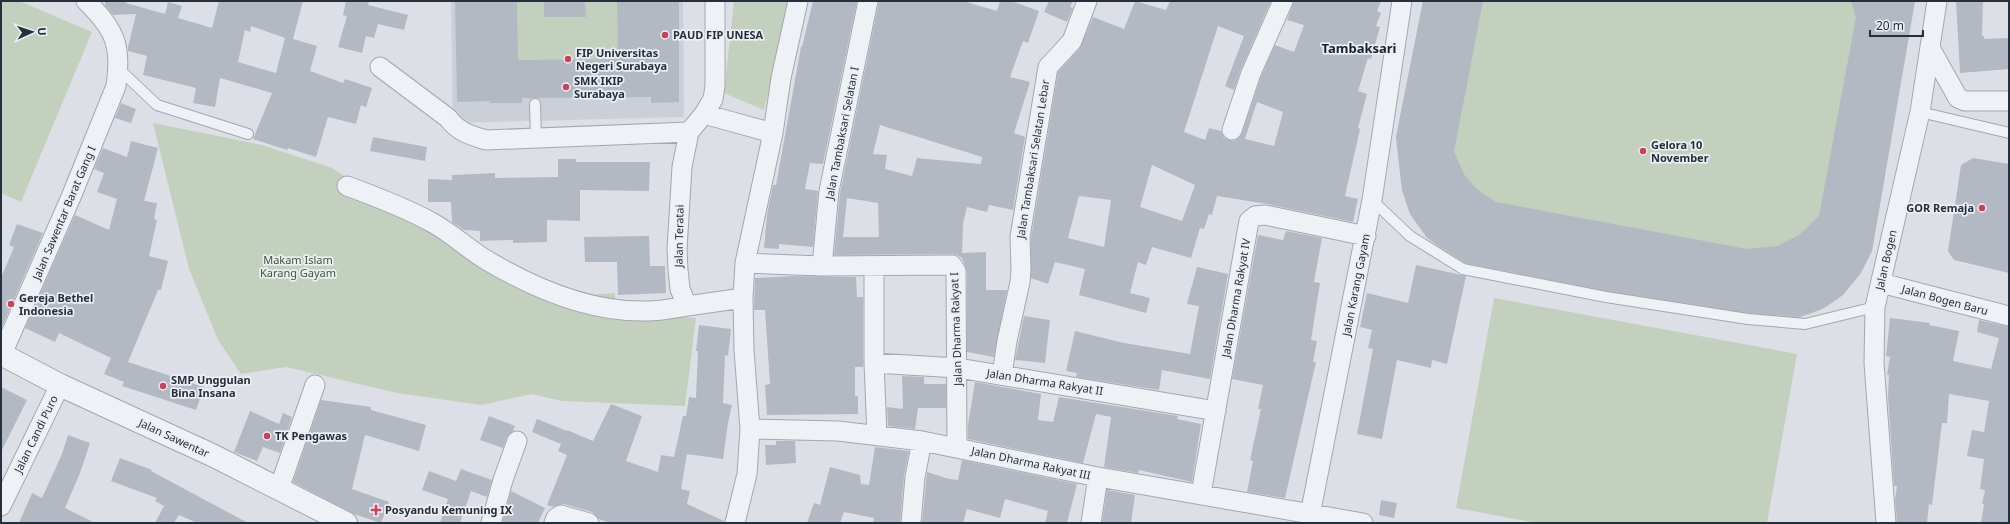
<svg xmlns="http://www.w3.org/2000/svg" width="2010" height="524" font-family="'Noto Sans',sans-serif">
<rect width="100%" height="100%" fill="#dce0e6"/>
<path fill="#cacfd8" d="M451,1H683L684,117L453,123Z"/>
<path fill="#c2d0bd" d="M1,1H19L92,32L21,202L1,193Z
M517,1H544V17H585V1H617L618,59L518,60Z
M734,1H790L764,110L724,93Z
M1423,1H1915L1872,251C1856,284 1835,310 1797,318C1787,320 1776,319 1766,320L1478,268L1452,257L1427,238L1410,214L1402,190L1396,137Z
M153,123L262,145L332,168L385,202L552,298L615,293V311L696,318L685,406L562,401L532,394L481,405L397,393L286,367L241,374L218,340L189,269Z
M1494,298L1797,354L1767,523H1537L1456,508Z"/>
<path fill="#b3b9c3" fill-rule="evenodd" d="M105,1H126V3L165,14L168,2L182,6L178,18L212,28L219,1H303L293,39L317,46L310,71L343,83L345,79L372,88L366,107L361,105L356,124L328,117L316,157L288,148L287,150L253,139L272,93L220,78L215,107L193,103L196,88L143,75L147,56L128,51V47L136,14L113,15L105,5ZM251,26L285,38L276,73L238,62L245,30L250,32Z
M346,1H369L368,5L408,15L404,30L378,24L374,38L366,36L362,53L338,47L347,16L343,15Z
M455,1H517L518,60L618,59L617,1H679V102L651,103V97L534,98H522V103H490V101L457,102Z
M544,1H585L586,17H544Z
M813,1H857L823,164L810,163L805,189L818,191L813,247L779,244V249L764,248L767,215L773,185H776L801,47H802Z
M879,1H963L997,11L1000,1H1011L1039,11L1028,43L1023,41L1010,77L1030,82L1014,133L1025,137L1013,210L989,205L987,212L967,207L963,223L962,253L986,252V290H1007L994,357L967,352V271L962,258L957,255L952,254L834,255L840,193ZM880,125L982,157L981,164L917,158L912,176L885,169L887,155L873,154ZM847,198L878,203L879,237H843Z
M1049,1H1073L1070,7L1073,8L1067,22L1044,12Z
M1135,1L1166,10L1170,1H1271L1241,69L1234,90L1225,86L1244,36L1218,26L1184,132L1205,140L1209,128L1221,131L1224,138L1234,141L1239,138L1242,133L1261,77L1275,45L1294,52L1304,25L1287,20L1294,1H1381L1377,11L1381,13L1376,26L1380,27L1371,59L1368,58L1358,91L1367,94L1358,128L1360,129L1345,196L1358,199L1353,222L1267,204L1217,196L1212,215L1209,214L1204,229L1200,228L1191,258L1152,247L1146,265L1138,262L1130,293L1150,298L1146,313L1079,295L1085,269L1055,262L1048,284L1031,278V238L1058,72L1080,48L1093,17L1124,29ZM1257,102L1283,112L1274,146L1245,139ZM1152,165L1195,185L1182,221L1140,207ZM1079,196L1111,200L1104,247L1068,238Z
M1423,1H1483L1454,152L1465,176L1478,190L1496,202L1747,249L1777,246L1799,235L1819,216L1856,17L1851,1H1915L1872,251L1861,273L1843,295L1824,308L1799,317L1749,313L1607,291L1465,263L1427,238L1410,214L1402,190L1396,137Z
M1956,1H1983L1982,36H1984V39L2009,38V69L1960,73Z
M121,103L136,109L131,123L115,118Z
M373,137L427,147L425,161L370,151Z
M131,141L158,148L144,201L157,203L154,219L157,220L149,256L168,261L161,290H158L128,362L204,387L196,410L122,386L124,382L104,374L111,358L59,333L55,342L25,328L75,215L109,230L117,199L97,192L104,173L94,169L103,148L127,157Z
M1973,158L2009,164V273L1954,260L1948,251L1961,165Z
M558,159H576V162H650L649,191L580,190V221L547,220V242L513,243V240L480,241V231L464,230L452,222L451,202H428V179L452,180V175L495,173V178L558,177Z
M17,224L43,233L1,329V278L14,247L9,245Z
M1286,231L1322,238L1314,282L1320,283L1311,340L1317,341L1313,362H1316L1285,498L1247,492L1253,461L1250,460L1261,409H1258L1263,385L1232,379L1258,235L1283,240Z
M649,236L650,266H665L666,293L618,295L617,262H585L584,237Z
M1416,265L1466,276L1447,364L1432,360L1431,368L1397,360L1382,439L1357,434L1373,349L1368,348L1372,330L1360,327L1367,293L1408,303Z
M1197,267L1228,274L1210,379L1162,370L1159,390L1076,377L1077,373L1066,371L1075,331L1124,343L1190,354L1199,306L1187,304Z
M793,276L856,277L857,297H863V367H855V396H858V414L767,415L765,385L770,384L765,310H754L755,278Z
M1024,316L1050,320L1045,363L1015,360Z
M1890,318L1930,323L1929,325L1959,331L1953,361L1991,369L1999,338L1977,332L1979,320L2009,327V523H1981L1984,504H1982L1985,490L1980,489L1984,459L1967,456L1972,430L1984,432L1989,401L1949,394L1947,423H1942L1932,505L1929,504L1927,523H1897L1895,499L1897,486H1894L1888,397L1889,375H1887L1890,357L1886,356Z
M699,325L731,329L728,356L725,355L723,403L732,405L728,423L723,459L687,454L681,489L690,491L687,504L724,521V523H609L599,519L592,512L564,504L553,507L547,505L567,455L558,451L561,444L532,432L537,419L567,431V430L593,441L611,404L642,416L626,461L658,472L661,455L674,457L683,416H686L689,397L696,398L698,351H696Z
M902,376L924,377V384H946V408H918L915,429L888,426L887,407L903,409Z
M975,382L1041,394L1038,420L1053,422L1059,397L1178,416L1177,419L1201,424L1192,482L1139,470L1138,473L1104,467L1111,417L1096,414L1083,463L968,439V425Z
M1,387L27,400L1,452Z
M321,400L371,407V410L426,425L419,451L365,435L352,489L389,502L381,523L354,514L293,482Z
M250,411L279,424L283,413L292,417L280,453L263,447L257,461L234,452Z
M489,416L515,426L513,431L507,437L503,448L480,440Z
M68,435L90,443L80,473L65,508L95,523H19L32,493L42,498L62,454Z
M776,441H795L796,463L766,465L765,445H776Z
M875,447L909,451L904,476L900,523H873L874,518L844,512L840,523H807L814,503L820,505L830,467L860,475L861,484L869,485Z
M120,458L152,470L151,471L248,523H197L179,515L174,523H155L164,506L155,501L157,498L111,481Z
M962,460L1077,484L1067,523H1045L1048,511L1005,499L1000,518L967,509L963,523H922L927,472L949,479L958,480Z
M461,469L492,480L487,497L471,491L460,523H440L448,499L422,490L429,471L456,481Z
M1107,490L1135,495L1131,523H1102Z
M511,491L545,508L538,523H502Z
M1381,500L1397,503L1394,518L1379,515Z"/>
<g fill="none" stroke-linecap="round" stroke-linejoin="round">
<g stroke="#a2a7b0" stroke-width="12">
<path id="service" d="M119,69L157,105L248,134
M535,104L536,139
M1920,112L2009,133
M1372,200L1410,236L1463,269L1606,297L1748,319L1805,324L1875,307"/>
</g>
<g stroke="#a2a7b0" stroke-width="21">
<path id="minor" d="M715,1V86L713,99L704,114L773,133
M1930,48L1958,98L1965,101H2009
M380,67L448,118C458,132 470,135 486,140L689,132
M704,114L689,132L682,167L677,249L678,270L680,289L687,306L743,298
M1232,130L1251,73L1283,1
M347,186C377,197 406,208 433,223C451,233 466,247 483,258C531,287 591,313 648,311C661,311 674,308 687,306
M745,263L822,266L952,265L956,271L957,448
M822,266L829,191L868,1
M874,266V363L877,435
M1881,283L2009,316
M2,354L71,197L116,86C122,46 115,29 86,1
M874,363L958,368L1216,411
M1002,375L1007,341L1020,282L1021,270L1020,237L1048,67L1072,41L1087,1
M750,429L838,431L922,441L1098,477L1363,523
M279,489L315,385
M1201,494L1249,221L1255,216L1265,215L1366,236
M1,506L60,385
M1310,515L1372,200L1402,1
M491,523L503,480L517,441
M554,523L556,518L561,515L589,523
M735,523L747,474L750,429L744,350L743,298L745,263L773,133L781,78L798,1
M911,523L915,477L922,441
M1091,523L1098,477
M1886,523L1874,363L1875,307L1920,112L1937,1"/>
</g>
<g stroke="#a2a7b0" stroke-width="24">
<path id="tertiary" d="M1,354L60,385L214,456L346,523"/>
</g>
<use href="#service" stroke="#eef1f5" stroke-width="10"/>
<use href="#minor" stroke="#eef1f5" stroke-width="19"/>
<use href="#tertiary" stroke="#eef1f5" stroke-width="22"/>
</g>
<g fill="#cc4058" stroke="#ebeff4" stroke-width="1.5">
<circle cx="665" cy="35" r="4"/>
<circle cx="568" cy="59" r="4"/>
<circle cx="566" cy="87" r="4"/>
<circle cx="1643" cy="151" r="4"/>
<circle cx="1982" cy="208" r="4"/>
<circle cx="11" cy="304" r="4"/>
<circle cx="163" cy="386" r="4"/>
<circle cx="267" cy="436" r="4"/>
<path d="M374 504h4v4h4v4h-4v4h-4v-4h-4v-4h4z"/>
</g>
<g text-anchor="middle" stroke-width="3.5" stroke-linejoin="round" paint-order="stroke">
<g font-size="11" font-weight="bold" fill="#262f3c" stroke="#ebeff4" text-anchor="start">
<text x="673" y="39">PAUD FIP UNESA</text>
<text x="576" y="57">FIP Universitas<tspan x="576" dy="13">Negeri Surabaya</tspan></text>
<text x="574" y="85">SMK IKIP<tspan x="574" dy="13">Surabaya</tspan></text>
<text x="1651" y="149">Gelora 10<tspan x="1651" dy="13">November</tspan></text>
<text x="1974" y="212" text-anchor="end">GOR Remaja</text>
<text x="19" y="302">Gereja Bethel<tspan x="19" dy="13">Indonesia</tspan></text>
<text x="171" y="384">SMP Unggulan<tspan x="171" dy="13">Bina Insana</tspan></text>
<text x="275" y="440">TK Pengawas</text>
<text x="385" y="514">Posyandu Kemuning IX</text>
</g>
<g font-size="11" fill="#262f3c" stroke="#ebeff4">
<text transform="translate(842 133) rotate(-79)" y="4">Jalan Tambaksari Selatan I</text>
<text transform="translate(1033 159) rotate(-81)" y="4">Jalan Tambaksari Selatan Lebar</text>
<text transform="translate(64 213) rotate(-67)" y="4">Jalan Sawentar Barat Gang I</text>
<text transform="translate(679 236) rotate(-89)" y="4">Jalan Teratai</text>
<text transform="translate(1886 260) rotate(-77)" y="4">Jalan Bogen</text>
<text transform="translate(1356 285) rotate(-79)" y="4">Jalan Karang Gayam</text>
<text transform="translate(1236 298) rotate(-80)" y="4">Jalan Dharma Rakyat IV</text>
<text transform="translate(1945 300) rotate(15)" y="4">Jalan Bogen Baru</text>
<text transform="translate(956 329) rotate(-92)" y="4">Jalan Dharma Rakyat I</text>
<text transform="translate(1045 382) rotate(9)" y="4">Jalan Dharma Rakyat II</text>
<text transform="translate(36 434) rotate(-64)" y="4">Jalan Candi Puro</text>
<text transform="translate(174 438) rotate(25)" y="4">Jalan Sawentar</text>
<text transform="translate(1031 463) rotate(12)" y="4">Jalan Dharma Rakyat III</text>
</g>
<g font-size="11" fill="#3b5833" stroke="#ebeff4">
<text x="298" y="264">Makam Islam<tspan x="298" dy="13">Karang Gayam</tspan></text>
</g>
<g font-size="13" font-weight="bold" fill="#18202d" stroke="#ebeff4">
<text x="1359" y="53">Tambaksari</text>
</g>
</g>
<rect width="2010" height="524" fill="none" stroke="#262f3c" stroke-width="4"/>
<g transform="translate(32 32) rotate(87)" stroke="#ebeff4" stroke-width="3" paint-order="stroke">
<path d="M0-3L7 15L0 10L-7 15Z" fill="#262f3c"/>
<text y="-6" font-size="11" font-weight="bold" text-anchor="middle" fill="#262f3c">U</text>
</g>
<path d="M1870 30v6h53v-6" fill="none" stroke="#262f3c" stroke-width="2"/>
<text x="1876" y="30" font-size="12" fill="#262f3c" stroke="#ebeff4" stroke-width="3" paint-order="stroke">20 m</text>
</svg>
